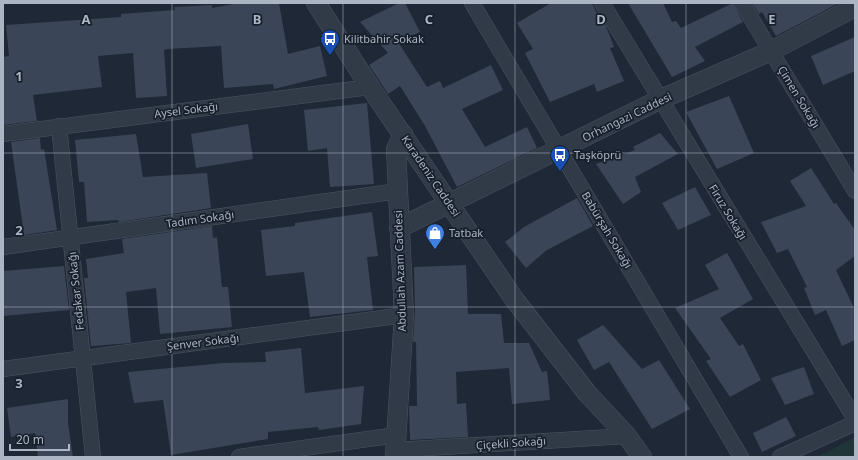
<svg xmlns="http://www.w3.org/2000/svg" width="858" height="460" font-family="'Noto Sans',sans-serif">
<rect width="100%" height="100%" fill="#1e2836"/>
<path fill="#203537" d="M854,438L855,457H817Z"/>
<path fill="#3a4657" d="M239,3H279L288,54L320,46L327,76L274,89L273,84L224,88L221,46L167,49L164,50L167,96L136,98L133,53L98,56L102,87L33,95L37,121L3,125V57L9,56L6,25L121,17V14L175,10L174,7L212,5V8Z
M399,3H405L420,32L398,42L427,87L440,81L443,88L491,65L503,90L462,109L485,147L527,127L537,148L457,187L425,126L400,86L388,94L369,65L388,53L360,22Z
M551,3H592L600,20L601,19L606,26L614,47L610,48L624,81L597,92L594,84L550,102L525,53L533,49L517,23Z
M628,3H663L672,22L676,21L681,28L733,3L743,22L695,47L705,61L672,77Z
M752,3H839L776,36L762,12L759,14Z
M855,37V71L823,85L811,56Z
M729,96L754,153L717,169L686,112Z
M367,103L374,184L330,187L327,148L308,151L304,110Z
M248,124L253,159L196,168L191,134Z
M660,133L678,154L635,177L641,192L623,204L596,164L635,150L633,147Z
M136,134L143,177L207,173L211,208L119,222L118,220L87,222L84,182H79L75,140Z
M40,138L41,150L44,149L57,230L24,235L11,142Z
M811,168L834,204L836,203L855,230V256L836,270L855,310V340L842,346L826,310L815,315L804,288L807,287L788,249L777,253L761,222L806,206L790,181Z
M695,187L711,215L678,230L662,203Z
M577,198L593,226L547,250L526,268L505,242L524,227Z
M372,212L378,256L367,257L373,310L310,317L304,272L266,276L261,230L295,226V223Z
M212,226L213,238L217,237L222,287H228L232,327L160,334L156,288L126,292L131,343L91,346L84,278H88L86,259L124,253L122,239Z
M727,253L753,299L720,318L739,346L743,344L761,380L730,397L706,361L711,359L675,308L719,289L705,265Z
M466,265L468,314H501L504,343H529L542,372L547,371L550,400L512,404L509,368L456,372L457,404L466,403L468,437L410,440L409,406H417L416,342H413L415,311L414,267Z
M64,266L69,310L3,316V271Z
M603,325L642,369L659,360L690,409L652,429L609,362L594,370L577,340Z
M301,348L305,393L364,386L361,424L319,430L318,427L268,432V439L171,455L163,400L134,403L128,372L224,363L266,362L265,352Z
M804,367L814,394L785,405L771,378Z
M68,399V423L73,457H38L35,433L11,437L7,408Z
M786,417L796,436L762,452L753,433Z"/>
<g fill="none" stroke-linecap="round" stroke-linejoin="round">
<g stroke="#4c5562" stroke-width="16">
<path id="minor" d="M472,3L741,457
M602,3L855,419
M742,3L855,191
M59,126L93,457
M3,134L370,87
M3,247L398,191
M3,369L404,315
M395,450L627,436
M239,457L397,435
M780,457L855,423"/>
</g>
<g stroke="#4c5562" stroke-width="20">
<path id="tertiary" d="M316,3L370,87L514,299L587,393L627,436L642,457
M399,228L659,100L771,51L855,7
M395,457L404,315L396,149L403,134"/>
</g>
<use href="#minor" stroke="#313a47" stroke-width="15"/>
<use href="#tertiary" stroke="#313a47" stroke-width="19"/>
</g>
<path fill="none" stroke="#abb5c4" stroke-width="1" stroke-opacity="0.55" d="M172,3V457M343,3V457M515,3V457M686,3V457M3,153H855M3,307H855"/>
<defs>
<g id="bus-pin" transform="scale(1)"><path d="M0 17L-7.5 6A9.5 9.5 0 1 1 7.5 6Z" fill="#1a4fb4" stroke="#171f2b"/><path d="M-5-6H5V4H4V6H2V4H-2V6H-4V4H-5ZM-3.5-4V0h7V-4ZM-3.5 1.2v1.5H-2V1.2ZM2 1.2v1.5H3.5V1.2Z" fill="#fff"/></g>
<g id="shop-pin" transform="scale(1)"><path d="M0 17L-7.5 6A9.5 9.5 0 1 1 7.5 6Z" fill="#3f7fe0" stroke="#171f2b"/><path d="M-5-2.5h2.3a2.7 3.5 0 0 1 5.4 0H5L5.5 6h-11ZM-1.5-2.5h3a1.5 2.3 0 0 0-3 0Z" fill="#fff"/></g>
</defs>
<g fill-rule="evenodd">
<use href="#bus-pin" x="330" y="39"/>
<use href="#bus-pin" x="560" y="155"/>
<use href="#shop-pin" x="435" y="233"/>
</g>
<g text-anchor="middle" stroke-width="3.5" stroke-linejoin="round" paint-order="stroke">
<g font-size="11" fill="#abb5c4" stroke="#171f2b" text-anchor="start">
<text x="344" y="43">Kilitbahir Sokak</text>
<text x="574" y="159">Taşköprü</text>
<text x="449" y="237">Tatbak</text>
</g>
<g font-size="11" fill="#abb5c4" stroke="#171f2b">
<text transform="translate(799 97) rotate(59)" y="4">Çimen Sokağı</text>
<text transform="translate(186 110) rotate(-7)" y="4">Aysel Sokağı</text>
<text transform="translate(627 117) rotate(-26)" y="4">Orhangazi Caddesi</text>
<text transform="translate(431 176) rotate(56)" y="4">Karadeniz Caddesi</text>
<text transform="translate(728 212) rotate(59)" y="4">Firuz Sokağı</text>
<text transform="translate(200 219) rotate(-8)" y="4">Tadım Sokağı</text>
<text transform="translate(607 230) rotate(59)" y="4">Babürşah Sokağı</text>
<text transform="translate(400 271) rotate(-92)" y="4">Abdullah Azam Caddesi</text>
<text transform="translate(76 291) rotate(-96)" y="4">Fedakar Sokağı</text>
<text transform="translate(203 342) rotate(-7)" y="4">Şenver Sokağı</text>
<text transform="translate(511 443) rotate(-4)" y="4">Çiçekli Sokağı</text>
</g>
</g>
<g font-size="13" text-anchor="middle" font-weight="bold" fill="#abb5c4" stroke="#171f2b" stroke-width="3.5" stroke-linejoin="round" paint-order="stroke">
<text x="86" y="24">A</text>
<text x="257" y="24">B</text>
<text x="429" y="24">C</text>
<text x="601" y="24">D</text>
<text x="772" y="24">E</text>
<text x="19" y="81">1</text>
<text x="19" y="235">2</text>
<text x="19" y="388">3</text>
</g>
<rect width="858" height="460" fill="none" stroke="#abb5c4" stroke-width="8"/>
<path d="M10 444v6h59v-6" fill="none" stroke="#abb5c4" stroke-width="2"/>
<text x="16" y="444" font-size="12" fill="#abb5c4" stroke="#171f2b" stroke-width="3" paint-order="stroke">20 m</text>
</svg>
